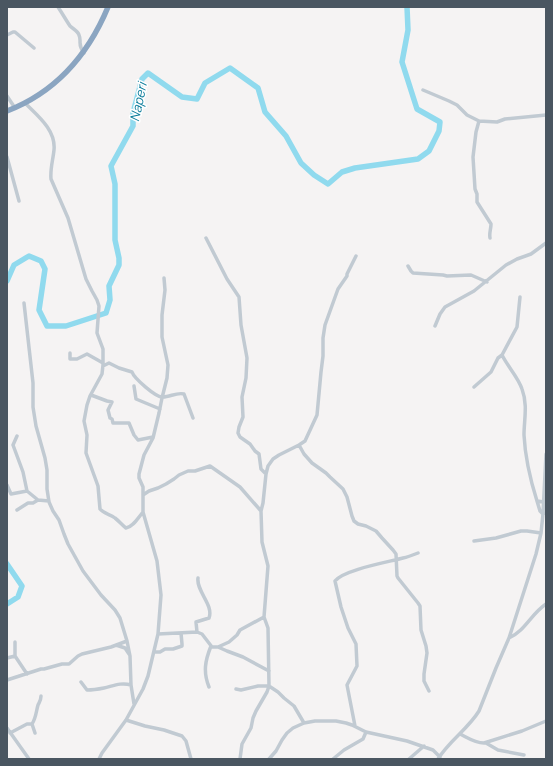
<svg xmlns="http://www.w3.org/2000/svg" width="553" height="766" font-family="Manrope,sans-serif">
<rect width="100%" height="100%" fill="#f5f3f3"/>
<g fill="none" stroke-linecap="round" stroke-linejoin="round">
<path stroke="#90daee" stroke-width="5.5" d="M7,281L14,265L29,256L41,261L45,269L39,310L47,326H66L106,313L110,300L109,286L119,265V258L115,240V184L111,166L133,126V113L142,79L148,73L182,97L197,99L205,83L230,68L258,88L265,112L286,136L301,163L314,175L328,184L342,172L355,168L418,159L429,151L439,131L440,122L417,109L402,62L408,30L407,7
M7,564L22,586L18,597L7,604"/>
<path stroke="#c1cad2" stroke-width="3.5" d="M58,7C62,13 66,20 70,26C73,29 78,31 79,35C82,42 77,44 84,53
M7,35L13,32H15L34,48
M423,90L449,101L457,105L467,115L479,121L497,122L505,119L546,115
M7,96L15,108
M25,103C38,116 56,130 54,150C53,160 50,169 51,179L68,218L86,279L92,291L97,300L99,306L97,333L103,349V365L102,374L90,396L87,405L84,421L87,435L86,453L98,486L100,509C104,514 110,514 115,518C119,521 122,525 126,528C133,527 138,518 143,512
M479,121L476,132L473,157L475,189L477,194V202L491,224C491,229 489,233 490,238
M7,157L19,201
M206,238L227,279L239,297L241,325L247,358L246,378L242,397L243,417L239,427L238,433L240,437L250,444L255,451L259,454L261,469L266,474
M408,266L411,271L413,273L443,275L447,276L471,275L487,282
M520,297L517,327L502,355C508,367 518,377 522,389C528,405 524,420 524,435C525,455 531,482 537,501L544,502
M24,303L33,383V407L36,426L45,458L47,470V489L49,502L53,511L59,520L64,534L68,544L83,571L101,595L115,610L120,618L127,641L130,656L131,685L134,704
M435,326L440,314L445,307L474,291L506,265L517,259L531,254L546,243
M70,353V359H77L87,354L103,363
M103,366L109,363L119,368L132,372C134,378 156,398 163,397C170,397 177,392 184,394L193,418
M134,386L136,399L160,409
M474,387L491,372L498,358L502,355
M91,395L107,401L112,402L108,410L110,418L112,419L113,423H129L134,435L138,440L153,437
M17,436L13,445L23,472L27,491L38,500L49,501
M299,445L304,454L312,463L326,473L330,477L343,489L347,497L352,516L354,521L358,524L366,526L376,531L382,538L393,550L396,554L397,576L398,578L418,603L420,606L421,630L426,646L427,653L424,674V681L429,691
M7,485L11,494L27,491
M143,495L149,491L158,488L166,484L174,479L179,475L188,471H195L210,466L240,487L261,511
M537,501L540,511L543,514L546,513
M17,510L28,503H33L38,500
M474,541L496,538L521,531H527L541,533
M197,632L196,622L209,618C214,605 196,591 198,578
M158,634L197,632L202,634L212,647H218L229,642L237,635L240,630L264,617L268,566L262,542L261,511L263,503L266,474L268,466L273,459L279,455L299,445L305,441L317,415L321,372L323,356V338L325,325L338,289L347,276V274L356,256
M509,638C525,631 531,614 546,604
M15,642V656L27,674
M116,645L125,648L129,654
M218,647L227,651L243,657L269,671
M154,652H160L165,649H173L182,646V644L181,633
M7,658L15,656
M7,680L41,669H44L62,664H69L78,656L82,654L111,647L127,641
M81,682L87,690C93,690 99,689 104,688C113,686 121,682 131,685
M209,687C203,672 205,661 211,646
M236,689L241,690L258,686H269L278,692L284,698L294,706L304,723
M126,720L145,726L164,730L182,736L186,741L191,759
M355,726L347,685L357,666L356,644L348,628L341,607L335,581C343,570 388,562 403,558C408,557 413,555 418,553
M7,728L29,759
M10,733L27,724H32
M35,733L32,724C36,718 36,712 38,705C40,701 41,700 41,696
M460,734C468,738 475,743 484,743L522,731L546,721
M486,743L498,750L524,755
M99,759L102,753L126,720L143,689L148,676L158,634L161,595L157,561L143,512V487L139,478V474L144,455L153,438L159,413L162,398L167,378L168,365L162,337V315L165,290L164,278
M240,759L242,744L251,728L253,718L256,711L267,692L269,686L268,628L264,617
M269,759L276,751L282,740L287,733L293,728L304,723L315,721H336L346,723L352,725L366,732L407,741L433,750L440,757
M333,759L344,750L363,739L366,732
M409,759L424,746
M438,759C449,741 468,729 479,711L496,668L509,638L536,554L541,533L543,514L546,454"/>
<path stroke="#8ba5c1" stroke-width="5.5" d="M7,111C56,92 88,55 108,7"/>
</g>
<g text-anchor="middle" stroke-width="3" stroke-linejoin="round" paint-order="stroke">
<g font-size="13" font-style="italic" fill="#0c7c9b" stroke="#fff">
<text transform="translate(138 102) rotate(-78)" y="5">Naperi</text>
</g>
</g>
<rect width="553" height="766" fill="none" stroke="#4a5661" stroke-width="16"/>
</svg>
